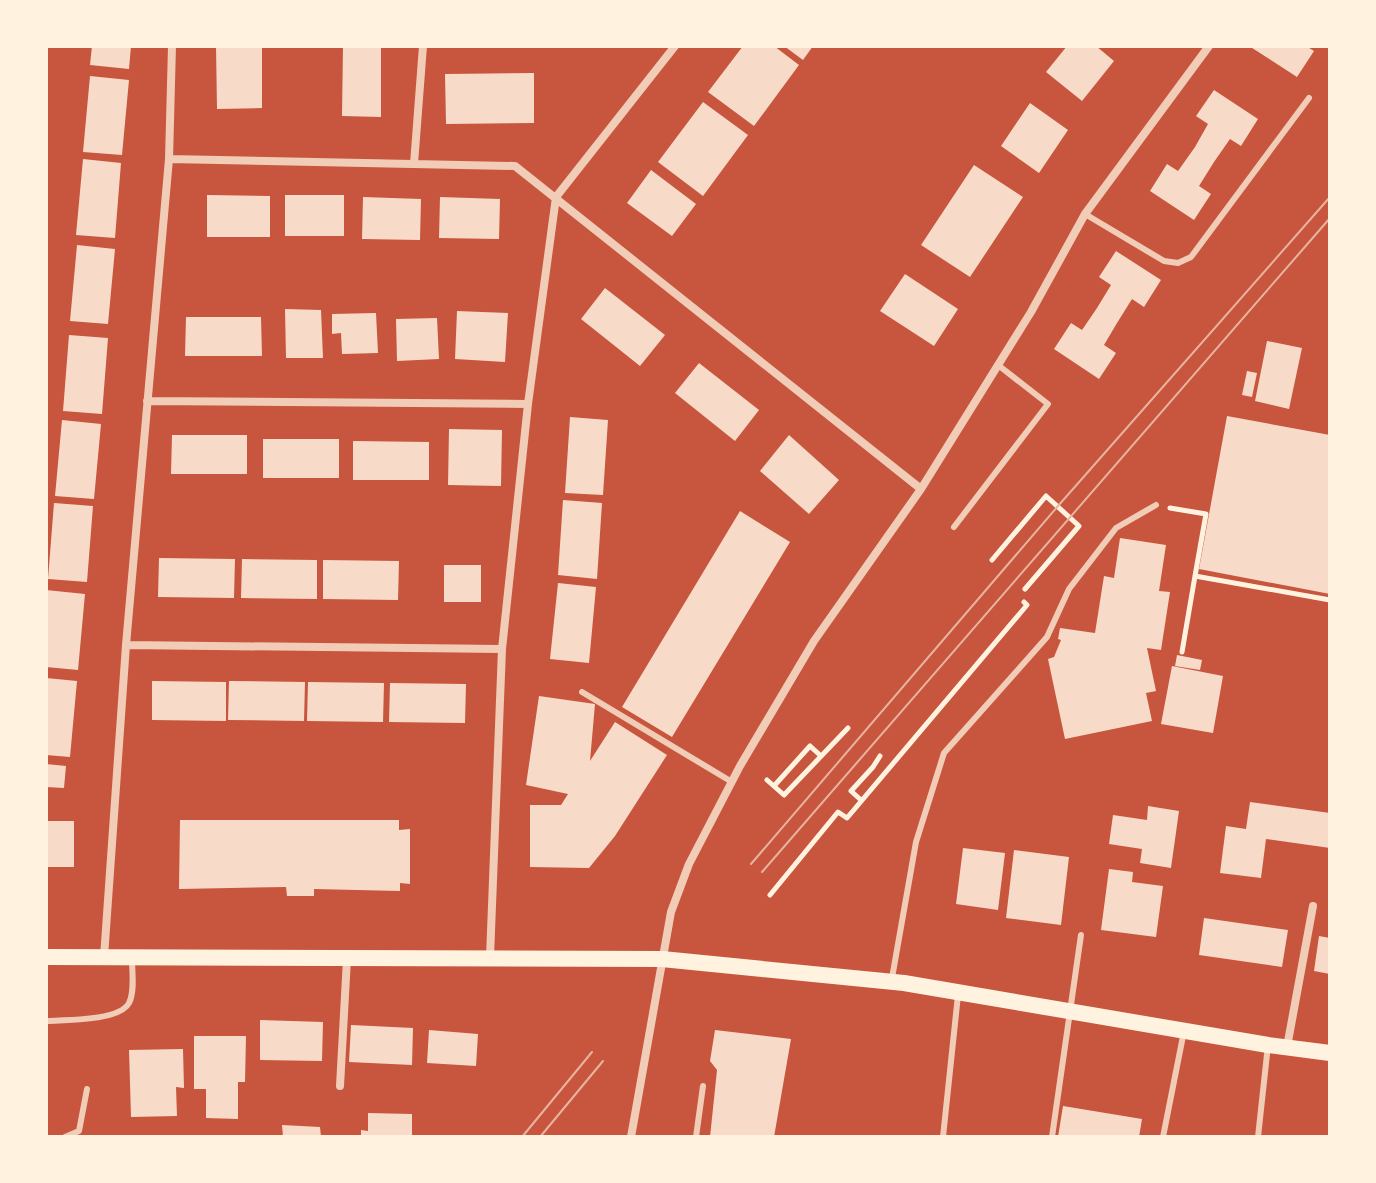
<svg xmlns="http://www.w3.org/2000/svg" width="1376" height="1183" font-family="Inter,sans-serif">
<rect width="100%" height="100%" fill="#c8553d"/>
<path fill="#f7dbc8" d="M92,46H131L129,69L90,65Z
M216,46H262V108L217,109Z
M343,46H381V117L342,116Z
M743,46H774L799,65L754,126L708,92Z
M784,46H813L803,60Z
M1067,46H1096L1114,61L1082,101L1046,72Z
M1249,46H1306L1314,51L1297,77Z
M534,73V123L446,124L445,74Z
M90,76L129,80L122,155L83,152Z
M1214,90L1258,119L1241,146L1230,139L1214,162L1199,186L1211,194L1194,220L1150,191L1167,164L1178,171L1195,147L1208,124L1196,116Z
M703,102L748,135L703,196L658,162Z
M1030,103L1068,130L1039,173L1001,146Z
M83,159L121,163L115,238L76,235Z
M974,165L1023,197L970,277L921,245Z
M651,170L696,204L672,236L627,203Z
M207,195L270,196V237H207Z
M285,195H344V236H285Z
M363,197L421,199L420,240L362,239Z
M440,197L500,199L499,239L439,238Z
M77,245L115,249L108,324L70,321Z
M1116,251L1161,280L1144,307L1132,299L1117,323L1104,345L1116,353L1099,379L1054,349L1071,323L1082,330L1097,308L1111,285L1099,277Z
M905,274L958,309L934,346L880,311Z
M605,288L665,335L640,366L581,319Z
M285,309L321,310L323,358H286Z
M457,311L508,313L505,362L455,359Z
M376,313L378,353L342,354L341,333L332,334V314Z
M186,317H261L262,356H185Z
M437,318L439,359L397,361L396,319Z
M69,335L108,338L102,414L63,411Z
M1267,341L1302,348L1289,409L1255,401Z
M699,363L759,410L735,441L675,393Z
M1247,371L1257,373L1252,397L1242,395Z
M1227,416L1330,435V594L1199,569Z
M570,417L608,420L603,495L565,493Z
M62,420L101,424L94,499L55,496Z
M449,429L502,430L501,486L448,485Z
M172,435H247V474H171Z
M789,435L839,480L809,514L760,471Z
M263,439H339V478H263Z
M353,441L429,442V480H353Z
M563,500L602,503L597,579L558,575Z
M54,503L93,506L87,582L48,579Z
M740,511L790,542L672,737L622,707Z
M1120,538L1166,545L1159,591L1170,592L1161,650L1147,648L1156,691L1146,693L1152,721L1065,739L1048,659L1054,657L1061,640L1058,639L1060,628L1095,633L1104,576L1114,578Z
M159,558L235,559L234,598L158,597Z
M242,559L317,560V599L241,598Z
M323,560L399,561L398,600L323,599Z
M444,565H481V602H444Z
M558,583L596,587L589,663L550,659Z
M46,590L85,594L78,670L46,667Z
M1177,655L1202,660L1200,670L1175,666Z
M1172,666L1223,676L1213,733L1161,724Z
M46,678L77,681L70,757L46,755Z
M152,681L226,682V721L152,720Z
M229,681L305,682L304,721L228,720Z
M308,682L384,683L383,722L307,721Z
M390,683L466,684L465,723L389,722Z
M539,696L595,704L590,761L615,722L667,755L615,836L589,868L530,867V805H561L568,794L526,785Z
M46,764L66,766L64,788L46,787Z
M1250,802L1330,813V848L1266,839L1261,878L1220,873L1226,826L1246,829Z
M1148,806L1179,811L1171,868L1140,863L1142,849L1109,844L1113,815L1147,820Z
M180,820H399V830L410,829V884L400,883V891L314,889V896H287L286,887L179,889Z
M46,821H74V867H46Z
M963,848L1005,853L998,910L956,904Z
M1014,850L1069,857L1061,925L1006,918Z
M1109,869L1133,872L1132,882L1163,886L1156,937L1101,930Z
M1204,918L1288,930L1282,967L1199,955Z
M1319,936L1330,938V974L1314,971Z
M260,1020L323,1022L322,1061L260,1060Z
M351,1025L413,1028L412,1065L349,1062Z
M429,1030L478,1034L476,1066L427,1063Z
M715,1030L791,1039L774,1137H710L717,1070L710,1061Z
M194,1036H246L245,1082H238V1119L206,1118V1089H194Z
M183,1049L184,1088L176,1087L177,1116L131,1117L129,1050Z
M1063,1106L1142,1119L1139,1137H1058Z
M368,1113L412,1114V1137H361V1130L368,1131Z
M282,1125L320,1127L321,1137H283Z"/>
<g fill="none" stroke-linecap="round" stroke-linejoin="round">
<path stroke="#fff3e0" stroke-width="5" d="M1170,508L1206,514L1195,576
M992,560L1046,496L1079,526L1025,589
M1182,652L1195,576L1330,600
M767,780L784,795L848,728
M774,786L810,746L821,756
M861,800L851,791L873,767L880,756
M770,895L838,812L847,818L1027,605L1024,602"/>
<path stroke="#f1ccb7" stroke-width="6" d="M1085,214L1164,261L1178,263L1191,257L1309,98
M954,527L1048,404L998,365
M582,692L732,782
M892,978L916,842L944,753L1047,637L1069,589L1116,528L1156,505
M46,1021C65,1020 120,1021 129,1003C135,992 132,971 132,959
M65,1137L79,1131L87,1089
M696,1137L703,1086
M943,1137L958,995
M1052,1137L1081,935
M1163,1137L1184,1031
M1258,1137L1268,1045"/>
<path stroke="#f1ccb7" stroke-width="8" d="M169,159L515,166L921,489
M414,164L423,46
M147,401L528,404
M126,645L502,649
M104,957L126,645L169,159L172,46
M490,957L502,649L528,404L556,197L675,46
M1287,1047L1313,906
M340,1086L347,959
M631,1137L671,912L689,864L740,766L814,641L921,489L1031,312L1085,214L1209,46"/>
<path stroke="#fff3e0" stroke-width="16" d="M46,957L662,959L904,983L1268,1045L1330,1053"/>
<path stroke="#e9b49f" stroke-width="2" d="M751,864L1058,506L1330,197
M762,872L1330,218
M522,1137L592,1052
M540,1137L603,1061"/>
</g>
<rect width="1376" height="1183" fill="none" stroke="#fff3e0" stroke-width="96"/>
</svg>
